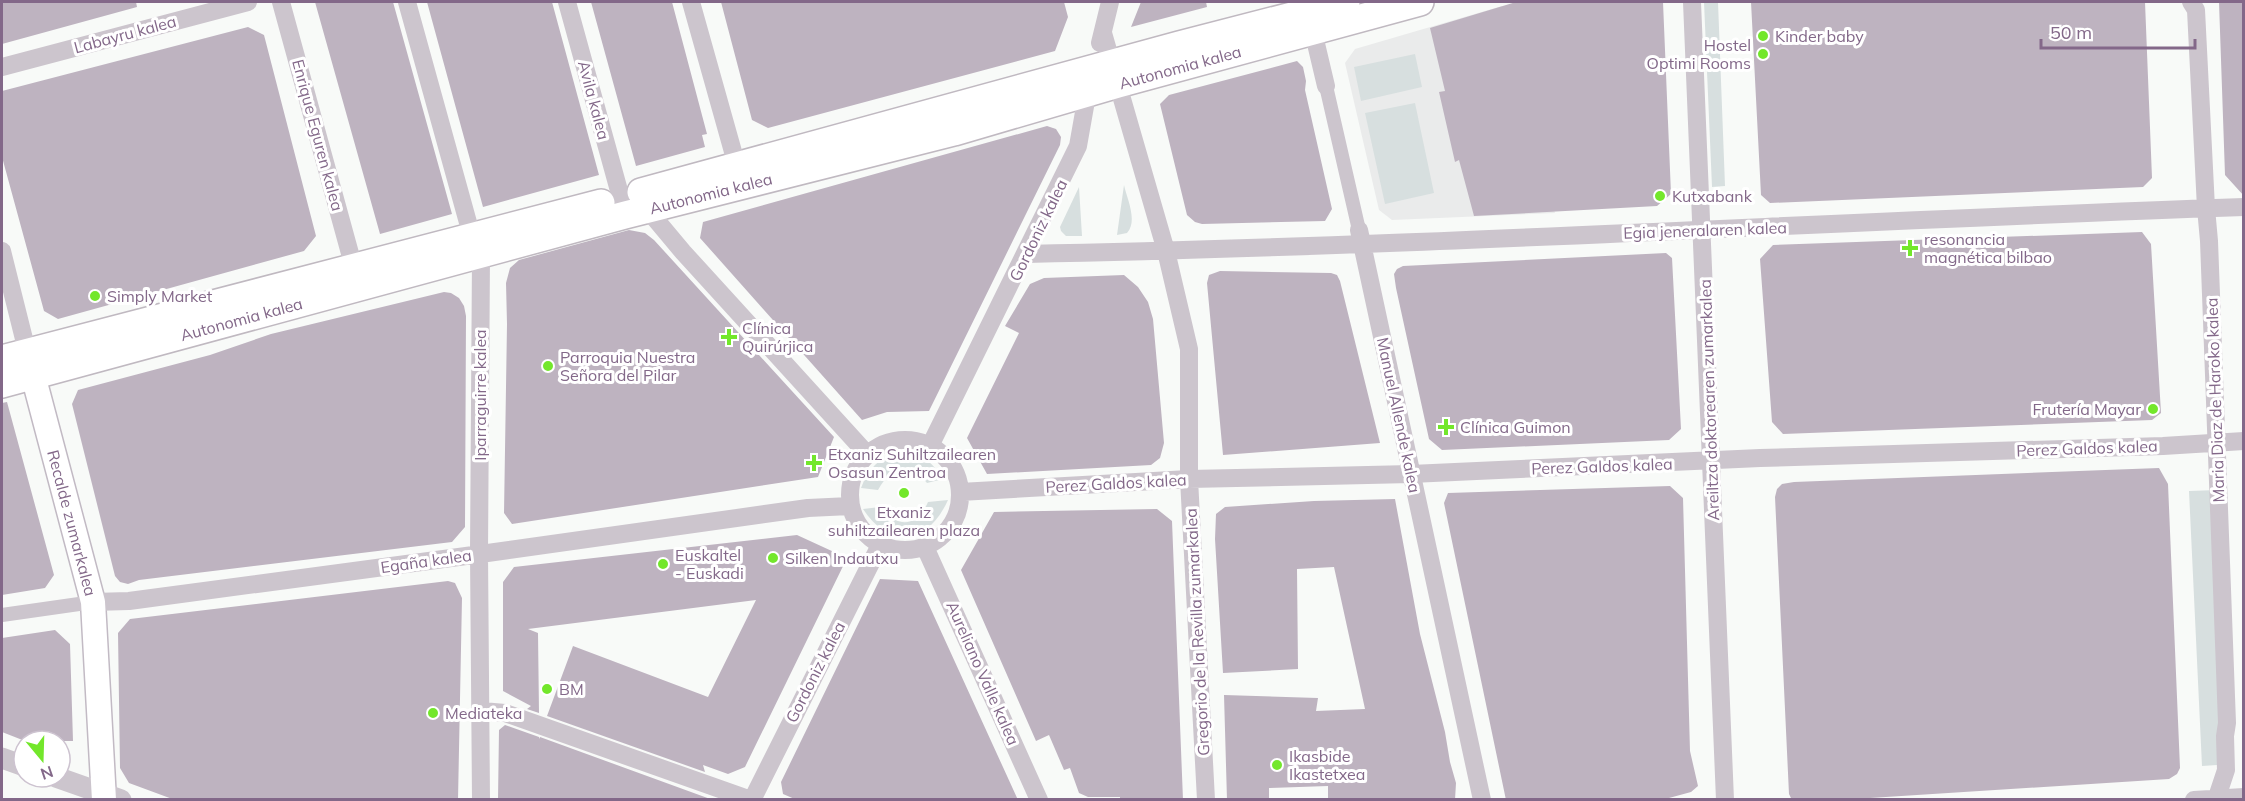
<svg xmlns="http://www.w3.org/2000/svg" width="2245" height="801" font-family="Mulish,sans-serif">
<rect width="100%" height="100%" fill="#f8faf8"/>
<path fill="#eaebeb" d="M1502,6L1555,213L1392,220L1379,210L1345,63L1355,49Z"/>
<path fill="#d7dfdf" d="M1704,2H1718L1725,186L1712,187Z
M1415,54L1422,87L1361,101L1354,67Z
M1415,103L1434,193L1385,204L1365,113Z
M1124,185C1127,199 1138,221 1127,233L1117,235Z
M1079,187L1082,236H1066L1061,231L1060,227Z
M898,451C919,453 932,460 943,479L927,483C908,460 891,467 878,490L861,488C868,469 879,458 898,451Z
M2217,490L2232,764L2202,766L2189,491Z
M948,500C928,544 891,551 863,509L880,507C897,528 917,528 928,502Z"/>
<path fill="#beb3c0" d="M2,2H136L137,7L2,44Z
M315,2H393L452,214L380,234Z
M427,2H552L599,175L483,207Z
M591,2H672L707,134L702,135L705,147L636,166Z
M721,2H1064L1068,17L1055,51L768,128L752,120Z
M1141,2H1206L1207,7L1131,27Z
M1516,2H1663L1671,194L1657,206L1474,216L1459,160L1455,162L1439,92L1445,91L1430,28Z
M1751,2H2145L2152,178L2143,187L1770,203L1761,195Z
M2219,2H2244V196L2225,175Z
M248,27L264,35L316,236L304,251L58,319L44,311L2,157V91Z
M1297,61L1303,67L1306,81L1305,90L1332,209L1325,221L1202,224L1195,222L1187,215L1160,104L1169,95Z
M1047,126L1056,129L1061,137L1060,145L929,411L887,412L862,420L700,238L703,222Z
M629,230L645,233L654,240L834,437L818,477L512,524L504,513L507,324L506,283L510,268L519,260Z
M2142,232L2151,244L2161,413L2152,420L1783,434L1772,422L1760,259L1773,245Z
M1666,253L1672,258L1681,429L1669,440L1442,450L1429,439L1396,288L1394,274L1397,269L1403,266Z
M1220,271L1331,273L1337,275L1340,281L1380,443L1223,455L1207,283L1209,275Z
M1124,275L1138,287L1148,302L1153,319L1164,443L1160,458L1151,465L987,474L967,438L1019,333L1005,326L1030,284L1044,278Z
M444,292L451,293L459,298L464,306L466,316L465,527L452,542L139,580L128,584L120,582L115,576L72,404L78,390L210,355L271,334Z
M7,402L54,575L45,588L2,595V403Z
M2159,468L2168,484L2180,768L2177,774L2169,779L1839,800H1792L1789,794L1775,497L1777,489L1782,484L1794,482Z
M1670,486L1683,498L1690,751L1698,786L1691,792L1669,798L1506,800L1444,503L1448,493Z
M1395,499L1420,634L1445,732L1450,762L1456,783L1455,800H1328V786L1269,788V800H1227L1224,695L1318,698L1316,711L1365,709L1334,567L1297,569L1298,669L1223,673L1215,539L1216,514L1225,507L1314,501Z
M1157,509L1172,521L1183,800H1120V797H1088L1079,793L1070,768L1064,770L1049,735L1036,741L961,570L994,512Z
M797,535L847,558L745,767L728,774L703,765L705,772L547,716L573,646L708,697L756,600L528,629L538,633L539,713L527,709L531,706L503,691V582L514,567Z
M880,579L918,581L1018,800H797L783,794L781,782Z
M448,581L455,583L462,598L458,800H175L129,783L120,768L118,633L130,619Z
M55,630L70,644L73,741H25L2,732V638Z
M505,725L539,737V739L540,737L713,800H498L499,730Z"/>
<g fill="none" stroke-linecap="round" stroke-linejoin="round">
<g stroke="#c2bac4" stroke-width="27">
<g id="secondary">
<path id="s1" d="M33,375L93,602L104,800"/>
</g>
</g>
<g stroke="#c0b9c1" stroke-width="30">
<g id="primary">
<path d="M641,192L1179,45L1346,2"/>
<path d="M2,359L601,203"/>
<path id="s2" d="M2,384L625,215L954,132L1118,84L1420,2"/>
</g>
</g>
<path stroke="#ccc5cd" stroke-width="14" d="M1326,86L1359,230
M2,615L93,602"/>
<path stroke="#ccc5cd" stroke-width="18" d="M281,2L354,268
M407,2L472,237L481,255L479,553L481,800
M567,2L621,198
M691,2L737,166
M1692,2L1725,800
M2191,2L2196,10L2206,208L2209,241L2227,723L2225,736L2226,770L2216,800
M1313,31L1326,86
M1103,33L1166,251L1189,349V479L1206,800
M1100,43L1110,2
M2,67L248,2
M642,203L683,252L867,454
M1359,230L1482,800
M2,251L30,363
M1026,254C1432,246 1838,221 2244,207
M850 495a55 55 0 1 1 110 0a55 55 0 1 1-110 0Z
M930,446L1078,146L1089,84
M960,492L1189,479L1411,474L1760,458L2163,446L2244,441
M925,547L1039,800
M93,602L129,601L466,556L808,508L850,506
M482,711L505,713L751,800
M752,800L880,545
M2194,800L2244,797"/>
<path stroke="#ccc5cd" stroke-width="21" d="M2,758L24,766
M56,777L121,800"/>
<use href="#secondary" stroke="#fff" stroke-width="24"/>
<use href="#primary" stroke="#fff" stroke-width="27"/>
</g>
<g fill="#73e72b" stroke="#fff" stroke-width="2">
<circle cx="1763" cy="36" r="6"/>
<circle cx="1763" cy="54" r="6"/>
<circle cx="1660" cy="196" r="6"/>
<path d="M1907 239h6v6h6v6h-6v6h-6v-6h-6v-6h6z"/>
<circle cx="95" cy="296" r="6"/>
<path d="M726 328h6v6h6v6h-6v6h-6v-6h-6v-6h6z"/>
<circle cx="548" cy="366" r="6"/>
<circle cx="2153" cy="409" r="6"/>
<path d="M1443 418h6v6h6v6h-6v6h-6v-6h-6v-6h6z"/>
<path d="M811 454h6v6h6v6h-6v6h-6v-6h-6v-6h6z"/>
<circle cx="904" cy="493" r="6"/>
<circle cx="773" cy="558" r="6"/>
<circle cx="663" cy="564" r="6"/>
<circle cx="547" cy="689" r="6"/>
<circle cx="433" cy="713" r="6"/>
<circle cx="1277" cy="765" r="6"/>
</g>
<g text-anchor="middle" stroke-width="6" stroke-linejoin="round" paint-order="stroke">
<g font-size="16" fill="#836889" stroke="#fff">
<text transform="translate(125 34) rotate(-15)" y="6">Labayru kalea</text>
<text dy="6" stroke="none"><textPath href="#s2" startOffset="1220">Autonomia kalea</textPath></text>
<text transform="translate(594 100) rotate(75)" y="6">Avila kalea</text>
<text transform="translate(318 135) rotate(75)" y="6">Enrique Eguren kalea</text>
<text dy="6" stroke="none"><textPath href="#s2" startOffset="734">Autonomia kalea</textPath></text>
<text transform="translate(1038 230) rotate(-64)" y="6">Gordoniz kalea</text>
<text transform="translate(1705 230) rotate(-2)" y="6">Egia jeneralaren kalea</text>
<text dy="6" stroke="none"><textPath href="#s2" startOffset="248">Autonomia kalea</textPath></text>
<text transform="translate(480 395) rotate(-90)" y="6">Iparraguirre kalea</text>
<text transform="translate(1709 400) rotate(-92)" y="6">Areiltza doktorearen zumarkalea</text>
<text transform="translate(2215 400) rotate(-92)" y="6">Maria Diaz de Haroko kalea</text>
<text transform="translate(1399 415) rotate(78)" y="6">Manuel Allende kalea</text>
<text transform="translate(2087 448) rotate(-2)" y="6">Perez Galdos kalea</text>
<text transform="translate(1602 466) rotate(-2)" y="6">Perez Galdos kalea</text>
<text transform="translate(1116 483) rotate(-3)" y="6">Perez Galdos kalea</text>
<text dy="6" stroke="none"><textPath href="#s1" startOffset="153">Recalde zumarkalea</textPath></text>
<text transform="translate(426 561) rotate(-8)" y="6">Egaña kalea</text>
<text transform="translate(1197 632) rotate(-93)" y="6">Gregorio de la Revilla zumarkalea</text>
<text transform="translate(815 672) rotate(-63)" y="6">Gordoniz kalea</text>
<text transform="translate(983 673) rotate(66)" y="6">Aureliano Valle kalea</text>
</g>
<g font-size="16" fill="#836889" stroke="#fff" text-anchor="start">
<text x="1775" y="42">Kinder baby</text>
<text x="1751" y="51" text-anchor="end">Hostel<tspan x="1751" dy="18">Optimi Rooms</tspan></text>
<text x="1672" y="202">Kutxabank</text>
<text x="1924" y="245">resonancia<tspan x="1924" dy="18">magnética bilbao</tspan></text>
<text x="107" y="302">Simply Market</text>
<text x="742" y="334">Clínica<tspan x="742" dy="18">Quirúrjica</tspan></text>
<text x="560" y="363">Parroquia Nuestra<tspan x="560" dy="18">Señora del Pilar</tspan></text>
<text x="2141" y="415" text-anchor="end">Frutería Mayar</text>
<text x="1460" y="433">Clínica Guimon</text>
<text x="828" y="460">Etxaniz Suhiltzailearen<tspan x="828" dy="18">Osasun Zentroa</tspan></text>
<text x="904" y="518" text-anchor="middle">Etxaniz<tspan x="904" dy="18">suhiltzailearen plaza</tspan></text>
<text x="675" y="561">Euskaltel<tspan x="675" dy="18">- Euskadi</tspan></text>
<text x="785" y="564">Silken Indautxu</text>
<text x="559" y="695">BM</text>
<text x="445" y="719">Mediateka</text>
<text x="1289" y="762">Ikasbide<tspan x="1289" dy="18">Ikastetxea</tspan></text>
</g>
</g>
<rect width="2245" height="801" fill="none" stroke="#836889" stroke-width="6"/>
<g transform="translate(42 759) rotate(161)"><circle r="28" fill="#ffffff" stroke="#cdc3d0" stroke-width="1.5"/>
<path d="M0-4.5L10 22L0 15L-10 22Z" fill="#73e72b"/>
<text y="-9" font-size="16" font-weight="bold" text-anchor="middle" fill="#836889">N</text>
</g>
<path d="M2041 39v9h154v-9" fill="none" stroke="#836889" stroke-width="3"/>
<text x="2050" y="39" font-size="18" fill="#836889" stroke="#ffffff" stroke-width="4.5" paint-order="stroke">50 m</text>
</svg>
